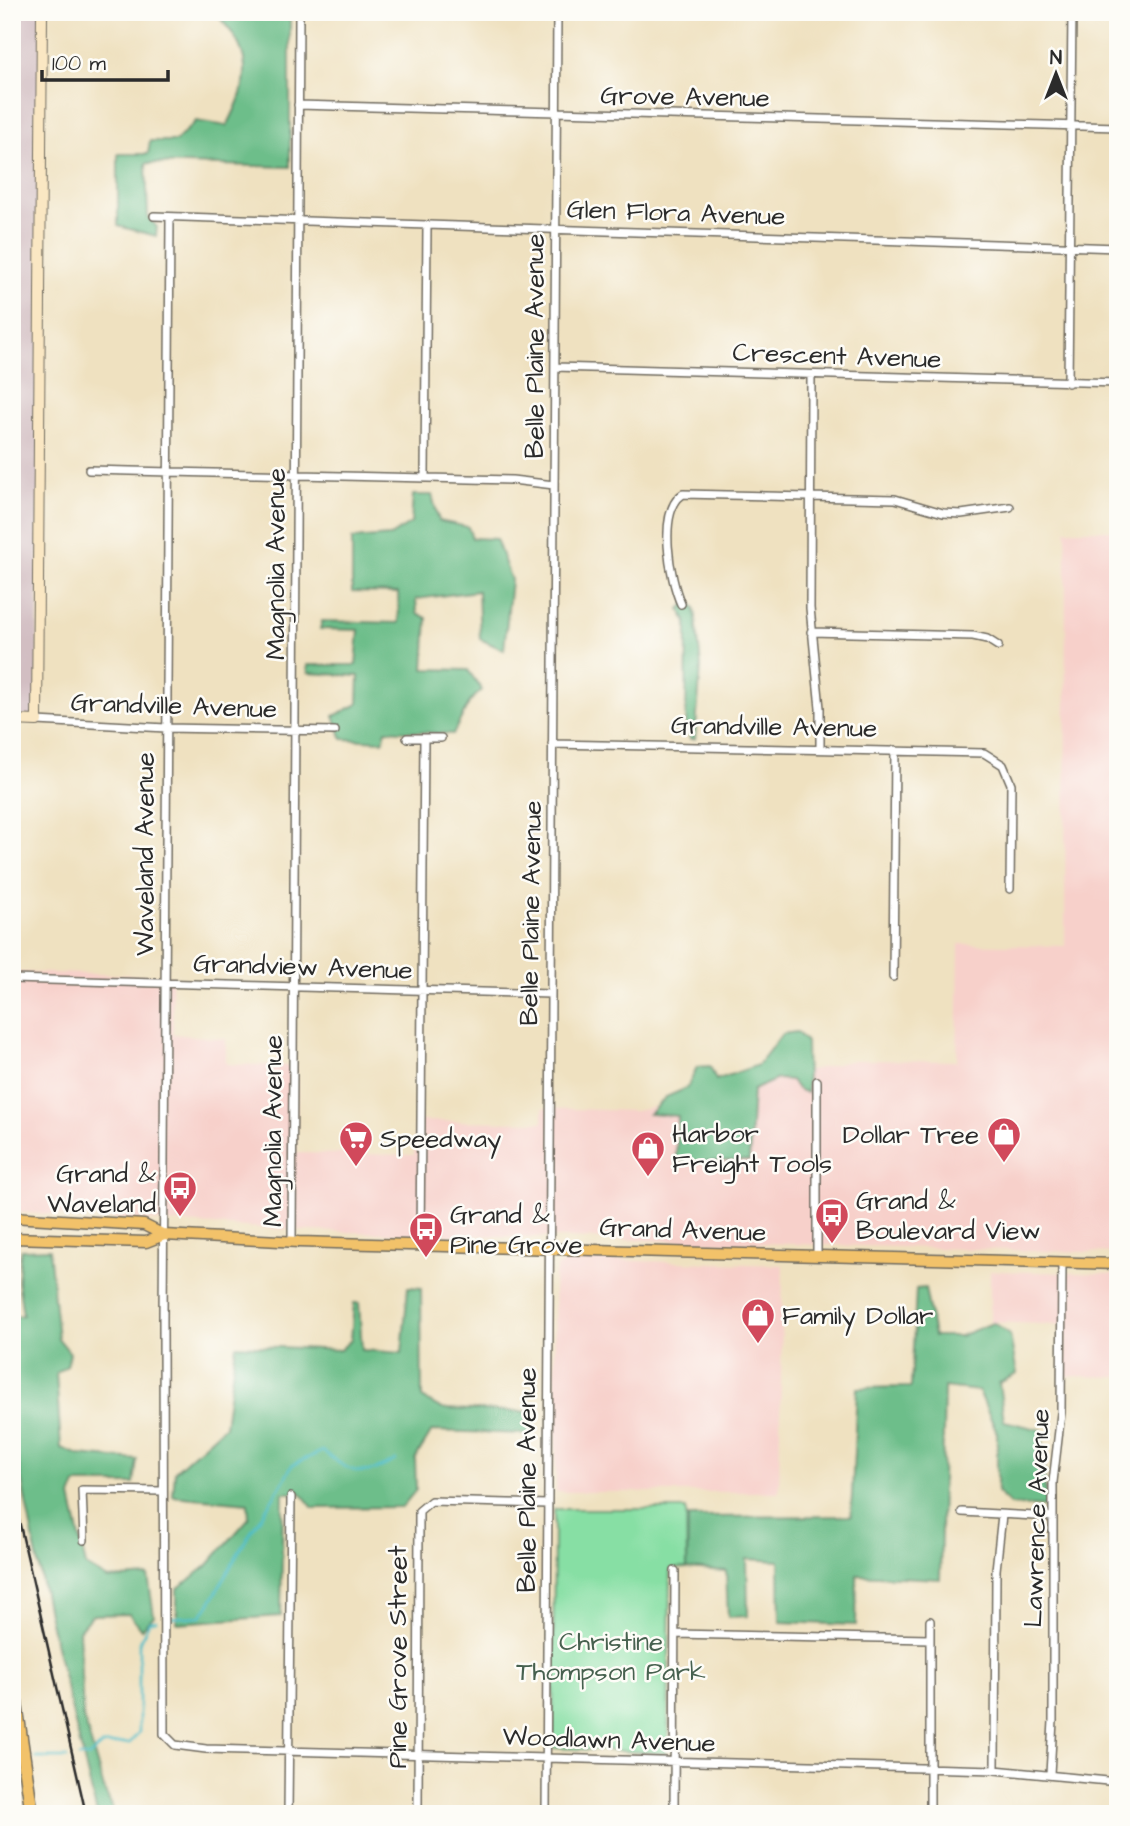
<svg xmlns="http://www.w3.org/2000/svg" width="1130" height="1826" font-family="'Architects Daughter',sans-serif">
<rect width="100%" height="100%" fill="#fdfcf7"/>
<filter id="ink" filterUnits="userSpaceOnUse"><feTurbulence type="fractalNoise" baseFrequency=".0143" numOctaves="2"/><feDisplacementMap in="SourceGraphic" scale="14" xChannelSelector="R" yChannelSelector="G"/><feConvolveMatrix kernelMatrix="1 2 1 2 8 2 1 2 1" color-interpolation-filters="sRGB"/></filter>
<filter id="wash" filterUnits="userSpaceOnUse"><feTurbulence type="fractalNoise" baseFrequency=".00686" numOctaves="4" result="noise"/><feDisplacementMap in="SourceGraphic" scale="28" xChannelSelector="R" yChannelSelector="G"/><feGaussianBlur stdDeviation="1.57" result="paint"/><feColorMatrix in="noise" values="0 0 0 0 0 0 0 0 0 0 0 0 0 0 0 0 0 1.4 0 .05"/><feComposite in="paint" operator="in"/></filter>
<g filter="url(#wash)">
<rect width="100%" height="100%" fill="#efe1c0"/>
<path fill="#f7d0ca" d="M1117,12H1118V132H1114Z
M1066,530H1118V1253L307,1231L12,1212V972L172,976L173,1034L226,1039V1064L297,1066V1153L414,1155L415,1121L543,1122V1108L636,1111L854,1060L957,1061L959,944L1065,946Z
M570,1259L783,1265L779,1492H556L554,1277L557,1267Z
M990,1271L1118,1274V1377L1066,1376V1325L990,1322Z"/>
<path fill="#d2bec2" d="M12,12H43L37,721H12Z"/>
<path fill="#87dfa4" stroke="#598568" stroke-width="2" d="M554,1509H686L687,1568L670,1569L668,1748L665,1753L553,1748Z"/>
<path fill="#6dbe8a" stroke="#4c745a" stroke-width="2" d="M214,12H290V167L146,163L148,217L157,227L156,236L118,226V154H148L150,141H176L196,121L227,126C252,78 254,51 214,12Z
M413,495H432L439,521L468,527L472,538L496,539L511,580L504,650L480,639L478,591L416,599L417,613L427,618L424,669L468,670L482,690L470,701L453,734L386,730L383,741L342,739L334,716L358,704L359,676L308,673L307,665H356L359,630L320,629L322,621L399,623L398,593L352,592V539L390,536L411,523Z
M689,601L695,608L701,667L695,739H690L686,723L687,623L680,609Z
M797,1032L806,1042L807,1093L797,1089L791,1080L777,1079L753,1090L749,1161H676L678,1116L649,1114L666,1097L687,1088L697,1067L710,1066L716,1080L758,1065L782,1034Z
M49,1249L58,1338L70,1353L67,1366L56,1373L61,1448L79,1455L137,1460L134,1484H76L71,1497L86,1566L108,1579L148,1576L154,1616L141,1629L129,1614L92,1615L79,1630L83,1715L104,1789L115,1814H97L48,1613L12,1432V1317L23,1315L18,1281L21,1250Z
M408,1287L421,1288L422,1398L442,1409L533,1412L530,1434L432,1431L415,1459L416,1490L402,1507L313,1508L301,1493H283L281,1616L177,1623V1589L207,1566L249,1518L248,1503L173,1496L175,1471L225,1426L236,1345L340,1350L351,1340L354,1303H359L362,1350L402,1353Z
M925,1288L934,1336H960L993,1323L1010,1335L1017,1374L999,1383L1004,1421L1042,1430L1046,1507L1011,1505L997,1492V1433L979,1391L944,1387L940,1579L857,1575L856,1625L780,1622L779,1561L747,1559L748,1616L728,1617L726,1571L687,1568L688,1517L851,1516L857,1388L911,1387L916,1289Z"/>
<g fill="none" stroke-linecap="round" stroke-linejoin="round">
<path stroke="#50bec8" stroke-width="2.5" d="M167,1618L201,1616C219,1592 230,1565 246,1540C261,1514 279,1493 292,1465L323,1451C352,1474 362,1479 396,1460
M79,1757H88L102,1745L130,1743L139,1732V1644L149,1622L156,1620
M36,1758H67"/>
</g>
</g>
<g filter="url(#ink)">
<g fill="none" stroke-linecap="round" stroke-linejoin="round">
<g stroke="#706b5f" stroke-width="10">
<path id="street" d="M298,105L1118,127
M154,216L1118,248
M170,217L163,1320L164,1734L175,1745L206,1749L995,1770L1118,1782
M555,367L1118,383
M811,375L810,608L820,708V748
M1068,383L1072,12
M89,470L512,480L554,485
M425,478L427,225
M681,604C670,580 657,511 683,494L895,499L943,513L961,514L1010,507
M811,632L973,636L987,639L998,646
M37,721L166,728L335,731
M407,738H441
M552,744L984,753L1003,765L1011,784L1010,889
M893,977L895,750
M12,979L550,994
M292,1242L299,12
M420,1245L424,738
M817,1255V1081
M962,1512L1053,1517
M84,1540L82,1490L163,1491
M675,1634L930,1639
M995,1770L996,1570L1002,1515
M1050,1774L1053,1721V1482L1061,1413L1062,1262
M288,1814L291,1497
M418,1814L419,1511L431,1501L547,1504
M546,1814L557,12
M674,1814L675,1571
M930,1814V1621"/>
</g>
<g stroke="#706b5f" stroke-width="12">
<path id="secondary" d="M12,720L37,721L42,12"/>
</g>
<g stroke="#706b5f" stroke-width="13">
<path id="primary" d="M12,1217L144,1225L164,1235L299,1242L1118,1264
M12,1238L146,1242L164,1235"/>
</g>
<g stroke="#706b5f" stroke-width="15">
<path id="highway" d="M12,1676L32,1814"/>
</g>
<use href="#street" stroke="#fff" stroke-width="7"/>
<use href="#secondary" stroke="#fae7c3" stroke-width="10"/>
<use href="#primary" stroke="#f2c26a" stroke-width="10"/>
<use href="#highway" stroke="#f2c26a" stroke-width="12"/>
<path stroke="#2b2b2b" stroke-width="2.5" d="M12,1490L86,1814"/>
</g>
</g>
<defs>
<g id="shop-pin" transform="scale(1.75)"><path d="M0 17L-7.5 6A9.5 9.5 0 1 1 7.5 6Z" fill="#d1495b" stroke="#fdfcf7"/><path d="M-5-2.5h2.3a2.7 3.5 0 0 1 5.4 0H5L5.5 6h-11ZM-1.5-2.5h3a1.5 2.3 0 0 0-3 0Z" fill="#fff"/></g>
<g id="supermarket-pin" transform="scale(1.75)"><path d="M0 17L-7.5 6A9.5 9.5 0 1 1 7.5 6Z" fill="#d1495b" stroke="#fdfcf7"/><path d="M-6-5.5h2.5l.6 2H6L4.5 2H-2.5L-4.4-4H-6ZM-1.5 3.2a1.3 1.3 0 1 0 .1 0ZM3 3.2a1.3 1.3 0 1 0 .1 0Z" fill="#fff"/></g>
<g id="bus-pin" transform="scale(1.75)"><path d="M0 17L-7.5 6A9.5 9.5 0 1 1 7.5 6Z" fill="#d1495b" stroke="#fdfcf7"/><path d="M-5-6H5V4H4V6H2V4H-2V6H-4V4H-5ZM-3.5-4V0h7V-4ZM-3.5 1.2v1.5H-2V1.2ZM2 1.2v1.5H3.5V1.2Z" fill="#fff"/></g>
</defs>
<g fill-rule="evenodd">
<use href="#shop-pin" x="1004" y="1134"/>
<use href="#supermarket-pin" x="356" y="1138"/>
<use href="#shop-pin" x="648" y="1148"/>
<use href="#bus-pin" x="180" y="1188"/>
<use href="#bus-pin" x="832" y="1215"/>
<use href="#bus-pin" x="426" y="1229"/>
<use href="#shop-pin" x="758" y="1315"/>
</g>
<g text-anchor="middle" stroke-width="5" stroke-linejoin="round" paint-order="stroke">
<g font-size="26" fill="#2b2b2b" stroke="#fdfcf7">
<text transform="translate(685 96) rotate(1)" y="9">Grove Avenue</text>
<text transform="translate(676 212) rotate(2)" y="9">Glen Flora Avenue</text>
<text transform="translate(534 346) rotate(-90)" y="9">Belle Plaine Avenue</text>
<text transform="translate(837 355) rotate(2)" y="9">Crescent Avenue</text>
<text transform="translate(275 564) rotate(-90)" y="9">Magnolia Avenue</text>
<text transform="translate(174 705) rotate(2)" y="9">Grandville Avenue</text>
<text transform="translate(774 726) rotate(1)" y="9">Grandville Avenue</text>
<text transform="translate(144 854) rotate(-90)" y="9">Waveland Avenue</text>
<text transform="translate(530 913) rotate(-89)" y="9">Belle Plaine Avenue</text>
<text transform="translate(303 966) rotate(2)" y="9">Grandview Avenue</text>
<text transform="translate(272 1131) rotate(-90)" y="9">Magnolia Avenue</text>
<text transform="translate(683 1229) rotate(2)" y="9">Grand Avenue</text>
<text transform="translate(526 1480) rotate(-90)" y="9">Belle Plaine Avenue</text>
<text transform="translate(1036 1518) rotate(-88)" y="9">Lawrence Avenue</text>
<text transform="translate(397 1657) rotate(-90)" y="9">Pine Grove Street</text>
<text transform="translate(609 1739) rotate(2)" y="9">Woodlawn Avenue</text>
</g>
<g font-size="26" fill="#2b2b2b" stroke="#fdfcf7" text-anchor="start">
<text x="672" y="1142">Harbor<tspan x="672" dy="30">Freight Tools</tspan></text>
<text x="979" y="1143" text-anchor="end">Dollar Tree</text>
<text x="380" y="1147">Speedway</text>
<text x="156" y="1182" text-anchor="end">Grand &amp;<tspan x="156" dy="30">Waveland</tspan></text>
<text x="856" y="1209">Grand &amp;<tspan x="856" dy="30">Boulevard View</tspan></text>
<text x="450" y="1223">Grand &amp;<tspan x="450" dy="30">Pine Grove</tspan></text>
<text x="782" y="1324">Family Dollar</text>
</g>
<g font-size="26" fill="#47614f" stroke="#fdfcf7">
<text x="611" y="1650">Christine<tspan x="611" dy="30">Thompson Park</tspan></text>
</g>
</g>
<rect width="1130" height="1826" fill="none" stroke="#fdfcf7" stroke-width="42"/>
<g transform="translate(1056 74)" stroke="#fdfcf7" stroke-width="5" paint-order="stroke">
<path d="M0-5L12 26L0 18L-12 26Z" fill="#2b2b2b"/>
<text y="-10" font-size="19" font-weight="bold" text-anchor="middle" fill="#2b2b2b">N</text>
</g>
<path d="M42 70v10h126v-10" fill="none" stroke="#2b2b2b" stroke-width="3.5"/>
<text x="52" y="70" font-size="21" fill="#2b2b2b" stroke="#fdfcf7" stroke-width="5" paint-order="stroke">100 m</text>
</svg>
